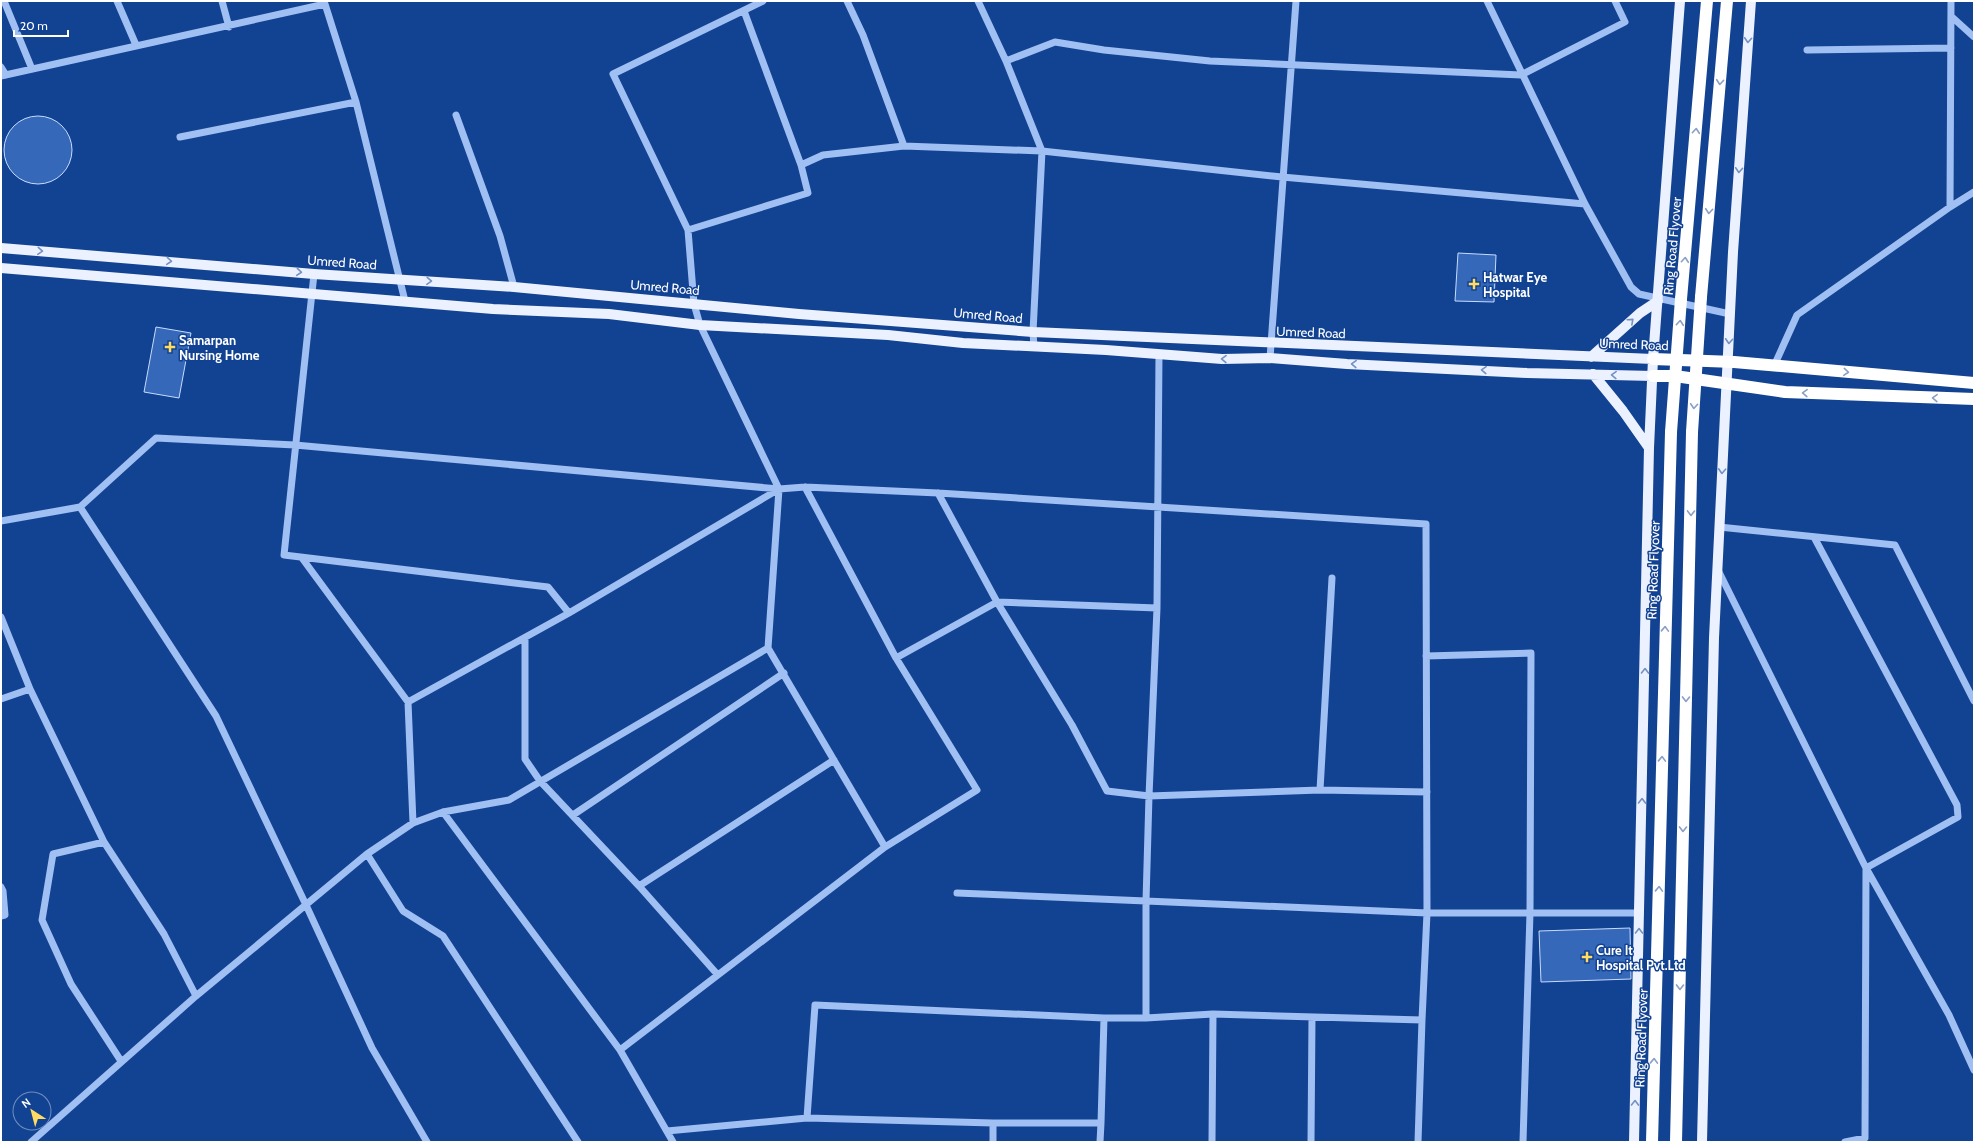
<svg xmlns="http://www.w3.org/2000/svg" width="1975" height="1143" font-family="Cabin,sans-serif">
<rect width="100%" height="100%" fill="#124292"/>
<path fill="#3668ba" stroke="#c7dcfd" d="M4 150a34 34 0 1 1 68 0a34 34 0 1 1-68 0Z
M1458,253L1496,255L1494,302L1455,301Z
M156,327L191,333L179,398L144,392Z
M1630,928L1631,979L1541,982L1539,931Z"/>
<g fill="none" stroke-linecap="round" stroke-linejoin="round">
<path stroke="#a0bff2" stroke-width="7" d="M4,1L32,69
M117,1L136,45
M222,1L229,27
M847,1L863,35L904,146L1042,151L1282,177L1585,204
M978,1L1006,61L1042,151L1033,332L1034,347
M1487,1L1585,204L1631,287L1639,294L1730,314
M325,4L356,102L405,301
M744,11L801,165
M1952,17L1974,37
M1807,50L1951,48
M1006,61L1055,42L1104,50L1210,61L1521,75L1625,22L1615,1
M1,67L6,75
M1,76L325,4L324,1
M456,115L500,236L514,287
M180,137L356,102
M1950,207L1951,1
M688,230L808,193L801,165L823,155L904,146
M314,274L284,555L548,587L569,613L779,489
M1270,358L1296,1
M1774,366L1797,315L1950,207L1974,192
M938,493L997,602L1072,725L1107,791L1149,796L1320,790L1427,792
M80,507L216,716L306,905L372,1048L427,1142
M1,521L80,507L156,438L295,445L779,489L805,487L938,493L1426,524L1427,913H1640
M1719,527L1895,545L1974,701
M1814,537L1957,805L1958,817L1866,868L1865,1138L1845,1142
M302,558L408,702L569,613
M1718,570L1866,868L1949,1015L1974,1070
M1,617L30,689L1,699
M525,638V759L540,781L639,886L717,974
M768,648L885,847
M1426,656L1531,653L1530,913L1523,1142
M896,658L997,602L1157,608
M30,689L104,842
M408,702L413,823
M1320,790L1332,578
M443,812L620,1050L885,847L977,790L896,658L805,487
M573,815L784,673
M367,854L403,911L443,936L578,1142
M639,886L834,760
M1,887L3,891L5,915L1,916
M1146,1018L1213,1014L1422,1020L1427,913L1146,901L1149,796L1157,608L1159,354
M620,1050L673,1142
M121,1061L71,984L42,920L53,854L104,842L164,934L196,996
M807,1118L815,1005L1104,1018
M993,1123V1142
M667,1131L807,1118L993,1123H1101L1104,1018H1146V901L957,893
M31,1142L196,996L367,854L413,823L443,812L509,800L768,648L779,489L700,325L694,304L688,230L613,74L763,1
M1100,1142L1101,1123
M1212,1142L1213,1014
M1311,1142L1312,1017
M1418,1142L1422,1020"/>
<path stroke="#ebf1ff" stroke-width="10" d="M1,248L314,274L514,287L799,314L1033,332L1653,359
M1,268L493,309L609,314L700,325L888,335L963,343L1106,350L1222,359L1270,358L1347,364L1527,373L1653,376
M1591,357L1640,313L1658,301
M1593,374L1623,411L1649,448
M1634,1142L1649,448L1653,359L1680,1
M1702,1142L1714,638L1733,252L1751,1"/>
<path stroke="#fff" stroke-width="12" d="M1701,297L1727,1
M1681,299L1707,1
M1653,359L1734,362L1974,383
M1653,376H1675L1785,392L1974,399
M1652,1142L1671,432
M1676,1142L1692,432"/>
<path stroke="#fff" stroke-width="12" d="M1671,432L1681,299
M1692,432L1701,297"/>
</g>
<defs><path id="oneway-chevron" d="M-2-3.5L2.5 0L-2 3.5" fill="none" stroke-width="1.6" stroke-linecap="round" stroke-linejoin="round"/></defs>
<g stroke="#7491c3">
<use href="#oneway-chevron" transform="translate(1748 40) rotate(94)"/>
<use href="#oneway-chevron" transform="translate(1739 170) rotate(94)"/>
<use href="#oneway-chevron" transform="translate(40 251) rotate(4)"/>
<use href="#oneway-chevron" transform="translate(169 261) rotate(5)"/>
<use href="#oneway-chevron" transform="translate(299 272) rotate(5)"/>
<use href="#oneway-chevron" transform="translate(429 281) rotate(3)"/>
<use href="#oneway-chevron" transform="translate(1631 321) rotate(-42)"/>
<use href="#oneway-chevron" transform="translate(1729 341) rotate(94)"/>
<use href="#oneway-chevron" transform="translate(1224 359) rotate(-179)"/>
<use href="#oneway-chevron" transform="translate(1354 364) rotate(-178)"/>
<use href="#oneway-chevron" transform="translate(1484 370) rotate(-177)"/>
<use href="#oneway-chevron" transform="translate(1614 375) rotate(-178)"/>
<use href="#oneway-chevron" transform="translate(1722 471) rotate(93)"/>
<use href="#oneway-chevron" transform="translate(1645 671) rotate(-89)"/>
<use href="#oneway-chevron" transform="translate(1642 801) rotate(-89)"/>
<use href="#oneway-chevron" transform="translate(1639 931) rotate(-89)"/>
<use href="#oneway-chevron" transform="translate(1635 1103) rotate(-89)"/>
</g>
<g stroke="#88a0c8">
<use href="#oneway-chevron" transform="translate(1720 82) rotate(95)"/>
<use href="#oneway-chevron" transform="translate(1696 131) rotate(-85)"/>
<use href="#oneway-chevron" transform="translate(1709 211) rotate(95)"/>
<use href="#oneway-chevron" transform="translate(1685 260) rotate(-85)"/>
<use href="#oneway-chevron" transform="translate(1680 323) rotate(-85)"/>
<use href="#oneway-chevron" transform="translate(1846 372) rotate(5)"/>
<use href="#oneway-chevron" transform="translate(1805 393) rotate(-178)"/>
<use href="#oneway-chevron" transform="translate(1935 398) rotate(-178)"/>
<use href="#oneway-chevron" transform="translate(1694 406) rotate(94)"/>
<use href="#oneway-chevron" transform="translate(1691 513) rotate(91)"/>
<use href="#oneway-chevron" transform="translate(1665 629) rotate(-88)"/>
<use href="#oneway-chevron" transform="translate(1686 699) rotate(91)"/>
<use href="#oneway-chevron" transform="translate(1662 759) rotate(-88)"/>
<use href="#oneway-chevron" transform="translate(1683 829) rotate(91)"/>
<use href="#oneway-chevron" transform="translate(1659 889) rotate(-88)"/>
<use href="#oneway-chevron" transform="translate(1680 987) rotate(91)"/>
<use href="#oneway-chevron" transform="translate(1654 1061) rotate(-88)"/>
</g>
<g fill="#ffdc61" stroke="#124292" stroke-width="1.5">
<path d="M1472 278h4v4h4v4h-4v4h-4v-4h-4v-4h4z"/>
<path d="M168 341h4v4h4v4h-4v4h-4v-4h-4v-4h4z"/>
<path d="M1585 951h4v4h4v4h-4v4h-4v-4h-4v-4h4z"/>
</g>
<g text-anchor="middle" stroke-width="3" stroke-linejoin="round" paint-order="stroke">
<g font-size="13" fill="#fff" stroke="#124292">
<text transform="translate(1672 246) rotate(-85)" y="5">Ring Road Flyover</text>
<text transform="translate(342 262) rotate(4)" y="5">Umred Road</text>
<text transform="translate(665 287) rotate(5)" y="5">Umred Road</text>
<text transform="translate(988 315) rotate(5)" y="5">Umred Road</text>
<text transform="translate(1311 332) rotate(2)" y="5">Umred Road</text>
<text transform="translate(1634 344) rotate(2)" y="5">Umred Road</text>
<text transform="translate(1653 570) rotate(-88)" y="5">Ring Road Flyover</text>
<text transform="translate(1641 1038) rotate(-88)" y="5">Ring Road Flyover</text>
</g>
<g font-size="13" font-weight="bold" fill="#fff" stroke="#124292" text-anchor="start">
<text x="1483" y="282">Hatwar Eye<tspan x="1483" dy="15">Hospital</tspan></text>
<text x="179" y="345">Samarpan<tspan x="179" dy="15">Nursing Home</tspan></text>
<text x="1596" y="955">Cure It<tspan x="1596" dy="15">Hospital Pvt.Ltd</tspan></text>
</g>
</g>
<rect width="1975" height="1143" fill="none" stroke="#ffffff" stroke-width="4"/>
<g transform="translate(32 1111) rotate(324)"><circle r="19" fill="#124292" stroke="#718ebe"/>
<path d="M0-3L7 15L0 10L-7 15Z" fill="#ffdc61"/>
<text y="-6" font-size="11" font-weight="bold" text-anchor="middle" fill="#ffffff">N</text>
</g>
<path d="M14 30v6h54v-6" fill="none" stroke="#ffffff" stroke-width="2"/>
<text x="20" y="30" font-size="12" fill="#ffffff" stroke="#124292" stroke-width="3" paint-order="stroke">20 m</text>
</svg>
